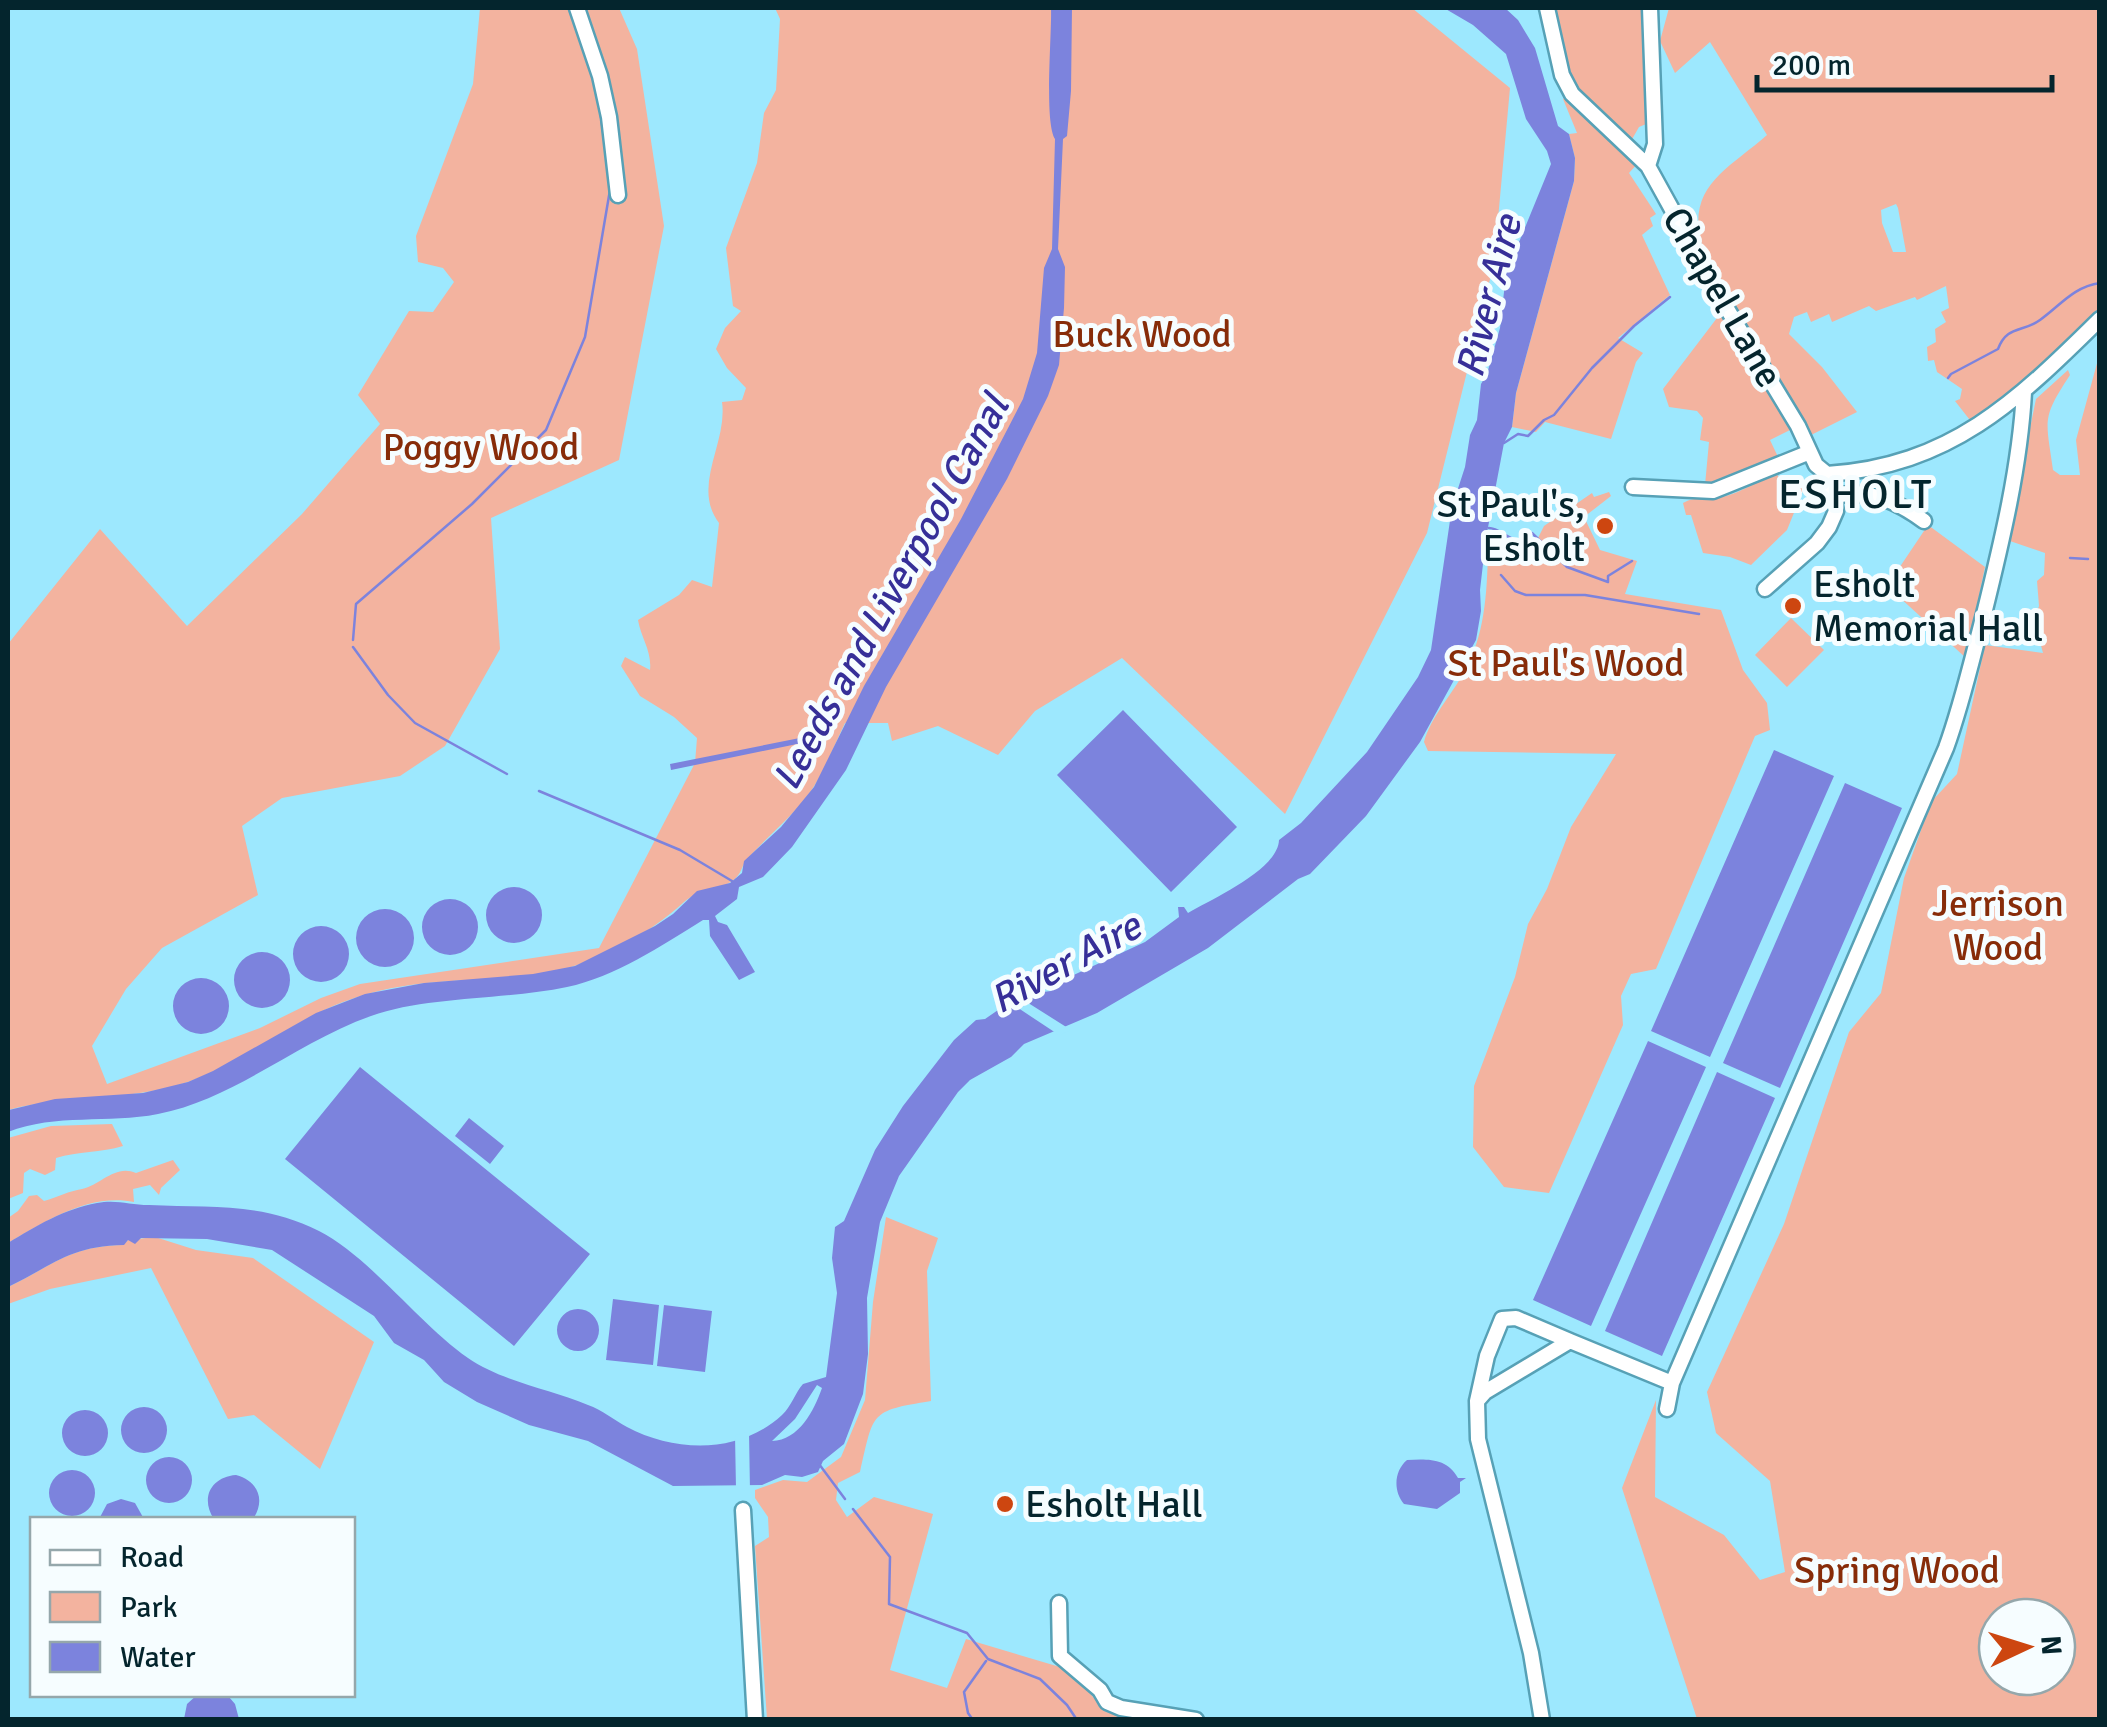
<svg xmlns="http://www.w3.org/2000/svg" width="2107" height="1727" font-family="Signika,sans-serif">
<rect width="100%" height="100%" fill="#9de8fe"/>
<path fill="#f3b39f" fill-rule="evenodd" d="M480,8H619L637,49L664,226L619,460L491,518L500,649L445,746L400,776L282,798L242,826L258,895L162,948L126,989L92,1046L107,1084L260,1028L321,998L360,984L599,948L695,763L697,738L674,717L640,696L621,666L625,657L650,670C652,651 641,638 638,620L679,595L692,580L712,587L719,523C691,486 728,443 722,402L742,400L746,388L727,368L716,349L725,328L741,311L733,306L726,248L757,163L764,113L776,90L780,19L775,8H1412L1510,88L1494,263L1427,533L1285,814L1122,658L1035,711L998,755L938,726L892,741L888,723H845C834,746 825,770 811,791C793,816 769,835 749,857C741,865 742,875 732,881C718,891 699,889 684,902C649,934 599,962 552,972C489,983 425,976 364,995C304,1012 258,1053 201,1077C139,1103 71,1093 8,1110V644L100,529L187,626L302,514L380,424L358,395L409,311L433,312L454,282L443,268L418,262L416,236L473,84Z
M1554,8H1646L1651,122L1639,127L1631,141L1581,93L1566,70Z
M1669,8H2099V308L2027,381L1973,424L1955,401L1960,399L1962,389L1937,372L1934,360L1928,361L1927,347L1936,342L1935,329L1946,322L1941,312L1949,308L1946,286L1917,300L1915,297L1876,311L1869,306L1832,322L1829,314L1811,322L1807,312L1794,317L1789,334L1822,367L1857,412L1809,436L1703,250C1684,187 1726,171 1767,135L1710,42L1675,73L1660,41ZM1896,204L1898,208L1906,252H1893L1882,223L1881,210Z
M1568,96L1585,116L1639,162L1629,173L1656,214L1650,218L1653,226L1642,235L1670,295L1618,338L1643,353L1636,362L1611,439L1545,422L1536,432L1512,427L1516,393L1574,181L1575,158L1569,134L1577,133L1563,99Z
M1720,314L1727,320L1792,429L1770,440L1779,459L1724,482L1705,485L1709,442L1700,440L1703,418L1697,411L1669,407L1663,389Z
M2099,356V1719H1697L1622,1488L1656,1400L1655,1497L1724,1535L1760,1580L1785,1572L1770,1481L1716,1433L1707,1392L1784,1224L1849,1032L1881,993L1904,878L1931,802L1957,774L1985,645L2043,653L2034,620L2039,606L2037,581L2044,575L2045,553L2007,540L2036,399L2068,370L2070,375C2041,419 2046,419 2053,470L2060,475H2080L2076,440ZM1997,1617H2057V1677H1997Z
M1775,472L1785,485L1804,488L1787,530L1751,565L1730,557L1703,553L1691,515H1686L1683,503C1697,495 1708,501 1722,497C1742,492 1757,482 1775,472Z
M1609,492L1611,496L1584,517L1600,550L1637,561L1625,594L1721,610L1743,670L1767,703L1770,730L1755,736L1656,969L1631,974L1621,996L1623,1025L1549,1193L1504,1187L1473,1147L1474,1086L1515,977L1528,924L1547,889L1571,827L1616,754L1428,751L1424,742C1431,717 1450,697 1463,674C1485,637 1487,593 1488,551L1508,541L1532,550L1544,526L1592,493L1594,497Z
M1928,525L1985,567L1966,658L1887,586Z
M1791,618L1824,650L1787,687L1755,655Z
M112,1124L123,1146C101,1153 78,1151 56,1158L55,1170L45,1175L30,1169L24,1173L23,1193L8,1199V1138L51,1126Z
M173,1160L180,1170L161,1188L159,1195L150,1185L133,1189L134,1202C88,1193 45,1222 8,1243V1218L18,1211L29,1196L37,1195L44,1201C58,1197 69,1191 82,1189C101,1185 115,1164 136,1173Z
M886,1217L938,1238L927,1271L931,1401C869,1411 874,1412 860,1472L838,1483L836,1500L847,1517L874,1497L933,1514L890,1670L947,1688L966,1639L1070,1670L1106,1712L1141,1719H767L755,1546L769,1537L768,1517L755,1498V1490L783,1480L807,1482L841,1457L865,1400L873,1302Z
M155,1237L196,1250L253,1258L374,1342L320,1469L254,1415L228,1419L151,1268L50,1289L8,1304V1287C54,1265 69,1246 123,1245L128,1240Z"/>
<path fill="#7c83dd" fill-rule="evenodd" d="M1051,8H1072L1071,91L1067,136L1063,139L1058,249L1065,267L1064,308L1059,365L1048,396L1007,479L886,687L846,770L792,847L763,877L739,887L737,899L715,916L718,922L727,925L755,972L739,980L710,936L709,920H703C661,946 615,977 567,987C506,1000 427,996 371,1016C297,1042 235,1099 158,1114C108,1124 56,1113 8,1132L9,1110L55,1099L143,1093L188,1082L213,1071L316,1013L365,994L424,983L533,974L575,966L655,926L673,914L697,891L730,883L742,873L744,861L781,827L814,787L864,686L961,519L1023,399L1037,353L1044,268L1052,249L1055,139C1044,121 1052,35 1051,8Z
M1444,8H1505L1518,20L1535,48L1558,126L1569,134L1575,158L1574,181L1516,393L1512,427L1504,443L1486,538L1480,590L1481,611L1476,640L1420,742L1366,816L1310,874L1298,879L1208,948L1097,1013L1024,1044L1011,1057L970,1080L958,1092L899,1176L880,1222L867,1298L868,1354L863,1394L844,1444L823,1461L818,1472L802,1477L785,1475L762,1485L673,1486L588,1441L529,1425L477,1402L444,1382L424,1360L394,1343L374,1316L272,1250L207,1239L141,1238L135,1244L128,1240L124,1245C69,1246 54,1265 8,1287V1243C36,1226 64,1209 97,1203C116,1199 130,1205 149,1205C210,1208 261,1202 319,1231C370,1257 419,1324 468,1358C503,1382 550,1389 588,1405C602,1410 614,1420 627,1427C676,1453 740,1454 782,1415C791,1407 795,1393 803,1384L826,1377L837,1293L832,1258L835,1227L844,1221L875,1150L903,1106L954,1040L976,1020L985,1019L1020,995L1051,991L1065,979L1145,942L1179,917L1178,907H1184L1188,913C1212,899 1278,870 1279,840L1301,823L1367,752L1418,677L1431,650L1452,507L1465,467L1470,435L1477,420L1481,384L1487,374L1500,328L1506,274L1551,164L1547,151L1526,119L1506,54L1473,25ZM817,1385L822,1388C814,1411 799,1440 772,1441L795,1419Z
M1123,710L1237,827L1171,892L1057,775Z
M830,732L831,737L671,770L670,764Z
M1774,750L1834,776L1710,1057L1651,1031Z
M1845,783L1902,808L1780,1088L1723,1063Z
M486 915a28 28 0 1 1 56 0a28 28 0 1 1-56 0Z
M422 927a28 28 0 1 1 56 0a28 28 0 1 1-56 0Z
M356 938a29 29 0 1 1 58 0a29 29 0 1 1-58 0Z
M293 954a28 28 0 1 1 56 0a28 28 0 1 1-56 0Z
M234 980a28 28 0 1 1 56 0a28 28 0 1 1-56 0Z
M173 1006a28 28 0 1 1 56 0a28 28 0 1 1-56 0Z
M1648,1041L1706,1067L1591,1326L1533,1300Z
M360,1067L590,1254L514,1346L285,1159Z
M1717,1072L1775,1098L1662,1356L1605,1331Z
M469,1118L504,1146L490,1164L455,1136Z
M613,1299L659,1305L653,1365L606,1360Z
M664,1305L712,1311L705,1372L657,1366Z
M557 1330a21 21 0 1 1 42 0a21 21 0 1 1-42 0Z
M121 1430a23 23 0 1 1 46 0a23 23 0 1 1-46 0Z
M62 1433a23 23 0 1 1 46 0a23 23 0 1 1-46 0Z
M146 1480a23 23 0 1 1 46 0a23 23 0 1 1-46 0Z
M1407,1460C1428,1459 1447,1458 1458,1478H1466L1460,1482V1493L1437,1509L1404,1504C1393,1491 1394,1471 1407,1460Z
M49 1493a23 23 0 1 1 46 0a23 23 0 1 1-46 0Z
M236,1475C258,1481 266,1500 253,1519H214C200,1498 211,1477 236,1475Z
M121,1499L135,1503L144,1519H99L107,1504Z
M198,1694L229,1697L235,1704L239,1719H184L187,1704Z"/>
<path fill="#9de8fe" d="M1014,994L1071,1030L1059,1035L1006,1000Z
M749,1432L750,1491L736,1489L735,1435Z"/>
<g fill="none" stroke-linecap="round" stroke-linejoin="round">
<path stroke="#7c83dd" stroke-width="2.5" d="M600,110L605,146
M1948,378L1951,374L1998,349C2007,325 2022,333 2040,320C2061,305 2073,287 2100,283
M1504,443L1518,434L1528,436L1544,420L1554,415L1592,368L1634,326L1670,297
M1489,528C1500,528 1511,543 1520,539C1525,538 1528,534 1532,533L1567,567L1608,582V576L1632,561
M2070,558L2088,559
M1501,575L1515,591L1526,595H1585L1699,614
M353,640L356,604L472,504L546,430L585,337L611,184
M353,647L388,695L415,723L507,774
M539,791L680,850L732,881
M819,1464L845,1499
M853,1509L890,1557L889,1604L967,1633L988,1659L1040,1679L1067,1705L1077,1720
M973,1720L968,1713L964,1692L986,1661"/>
<g stroke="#57a1b6" stroke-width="19">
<path id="minor" d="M577,8L600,76L609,117L618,195
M1547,8L1562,75L1572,94L1648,166L1723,302L1798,426L1816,465L1827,474L1836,511L1829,527L1817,543L1765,589
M1648,166L1655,144L1650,8
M1827,474C1950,466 2016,402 2100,319
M1633,487L1713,491L1810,452
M1834,496C1870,489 1895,500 1924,521
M1477,1401L1487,1356L1502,1319L1516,1318L1570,1341
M1667,1409L1672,1383L1946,748C1962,704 1972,659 1984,614C2002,541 2020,466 2024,392
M743,1510L755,1720
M1059,1603L1060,1656L1100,1690L1107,1702L1121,1708L1196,1720
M1542,1720L1531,1653L1478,1439L1477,1401L1485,1392L1570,1341L1672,1383"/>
</g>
<use href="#minor" stroke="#fff" stroke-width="14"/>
</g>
<g fill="#cd4610" stroke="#f6fdff" stroke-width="4">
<circle cx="1605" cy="526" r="10"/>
<circle cx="1793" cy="606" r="10"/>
<circle cx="1005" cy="1504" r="10"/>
</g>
<g text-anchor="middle" stroke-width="10" stroke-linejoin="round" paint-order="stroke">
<g font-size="38" fill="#04252d" stroke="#f6fdff">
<text transform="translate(1723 297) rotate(60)" y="13">Chapel Lane</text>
</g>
<g font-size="38" fill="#872c09" stroke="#f6fdff">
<text x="1142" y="347">Buck Wood</text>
<text x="481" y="460">Poggy Wood</text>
<text x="1566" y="676">St Paul's Wood</text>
<text x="1998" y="916">Jerrison<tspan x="1998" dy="44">Wood</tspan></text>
<text x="1897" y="1583">Spring Wood</text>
</g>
<g font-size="38" fill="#04252d" stroke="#f6fdff" text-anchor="start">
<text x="1585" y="517" text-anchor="end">St Paul's,<tspan x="1585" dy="44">Esholt</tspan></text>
<text x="1813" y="597">Esholt<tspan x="1813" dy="44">Memorial Hall</tspan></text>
<text x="1025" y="1517">Esholt Hall</text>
</g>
<g font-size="40" font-style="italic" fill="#362f98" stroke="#f6fdff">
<text transform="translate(1488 296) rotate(-76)" y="14">River Aire</text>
<text transform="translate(890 592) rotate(-61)" y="14">Leeds and Liverpool Canal</text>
<text transform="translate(1065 962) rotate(-29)" y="14">River Aire</text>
</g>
<g font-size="42" letter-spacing="2.5" fill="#04252d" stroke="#f6fdff">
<text x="1856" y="508">ESHOLT</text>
</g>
</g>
<rect width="2107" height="1727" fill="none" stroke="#04252d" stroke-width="20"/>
<rect x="30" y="1517" width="325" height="180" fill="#f6fdff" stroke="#95a7ab" stroke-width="2.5"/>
<rect x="50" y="1550" width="50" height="15" fill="#ffffff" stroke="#95a7ab" stroke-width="2.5"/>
<text x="120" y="1567" font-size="30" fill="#04252d">Road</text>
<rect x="50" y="1592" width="50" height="30" fill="#f3b39f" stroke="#95a7ab" stroke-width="2.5"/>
<text x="120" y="1617" font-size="30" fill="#04252d">Park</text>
<rect x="50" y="1642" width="50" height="30" fill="#7c83dd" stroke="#95a7ab" stroke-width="2.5"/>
<text x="120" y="1667" font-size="30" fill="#04252d">Water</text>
<g transform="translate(2027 1647) rotate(86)"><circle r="48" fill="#f6fdff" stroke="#95a7ab" stroke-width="2.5"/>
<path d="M0-8L18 38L0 25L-18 38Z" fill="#cd4610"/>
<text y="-15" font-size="28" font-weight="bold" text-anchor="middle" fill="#04252d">N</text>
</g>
<path d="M1757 75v15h295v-15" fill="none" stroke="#04252d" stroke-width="5"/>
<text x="1772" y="75" font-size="30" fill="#04252d" stroke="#f6fdff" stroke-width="8" paint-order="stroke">200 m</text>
</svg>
